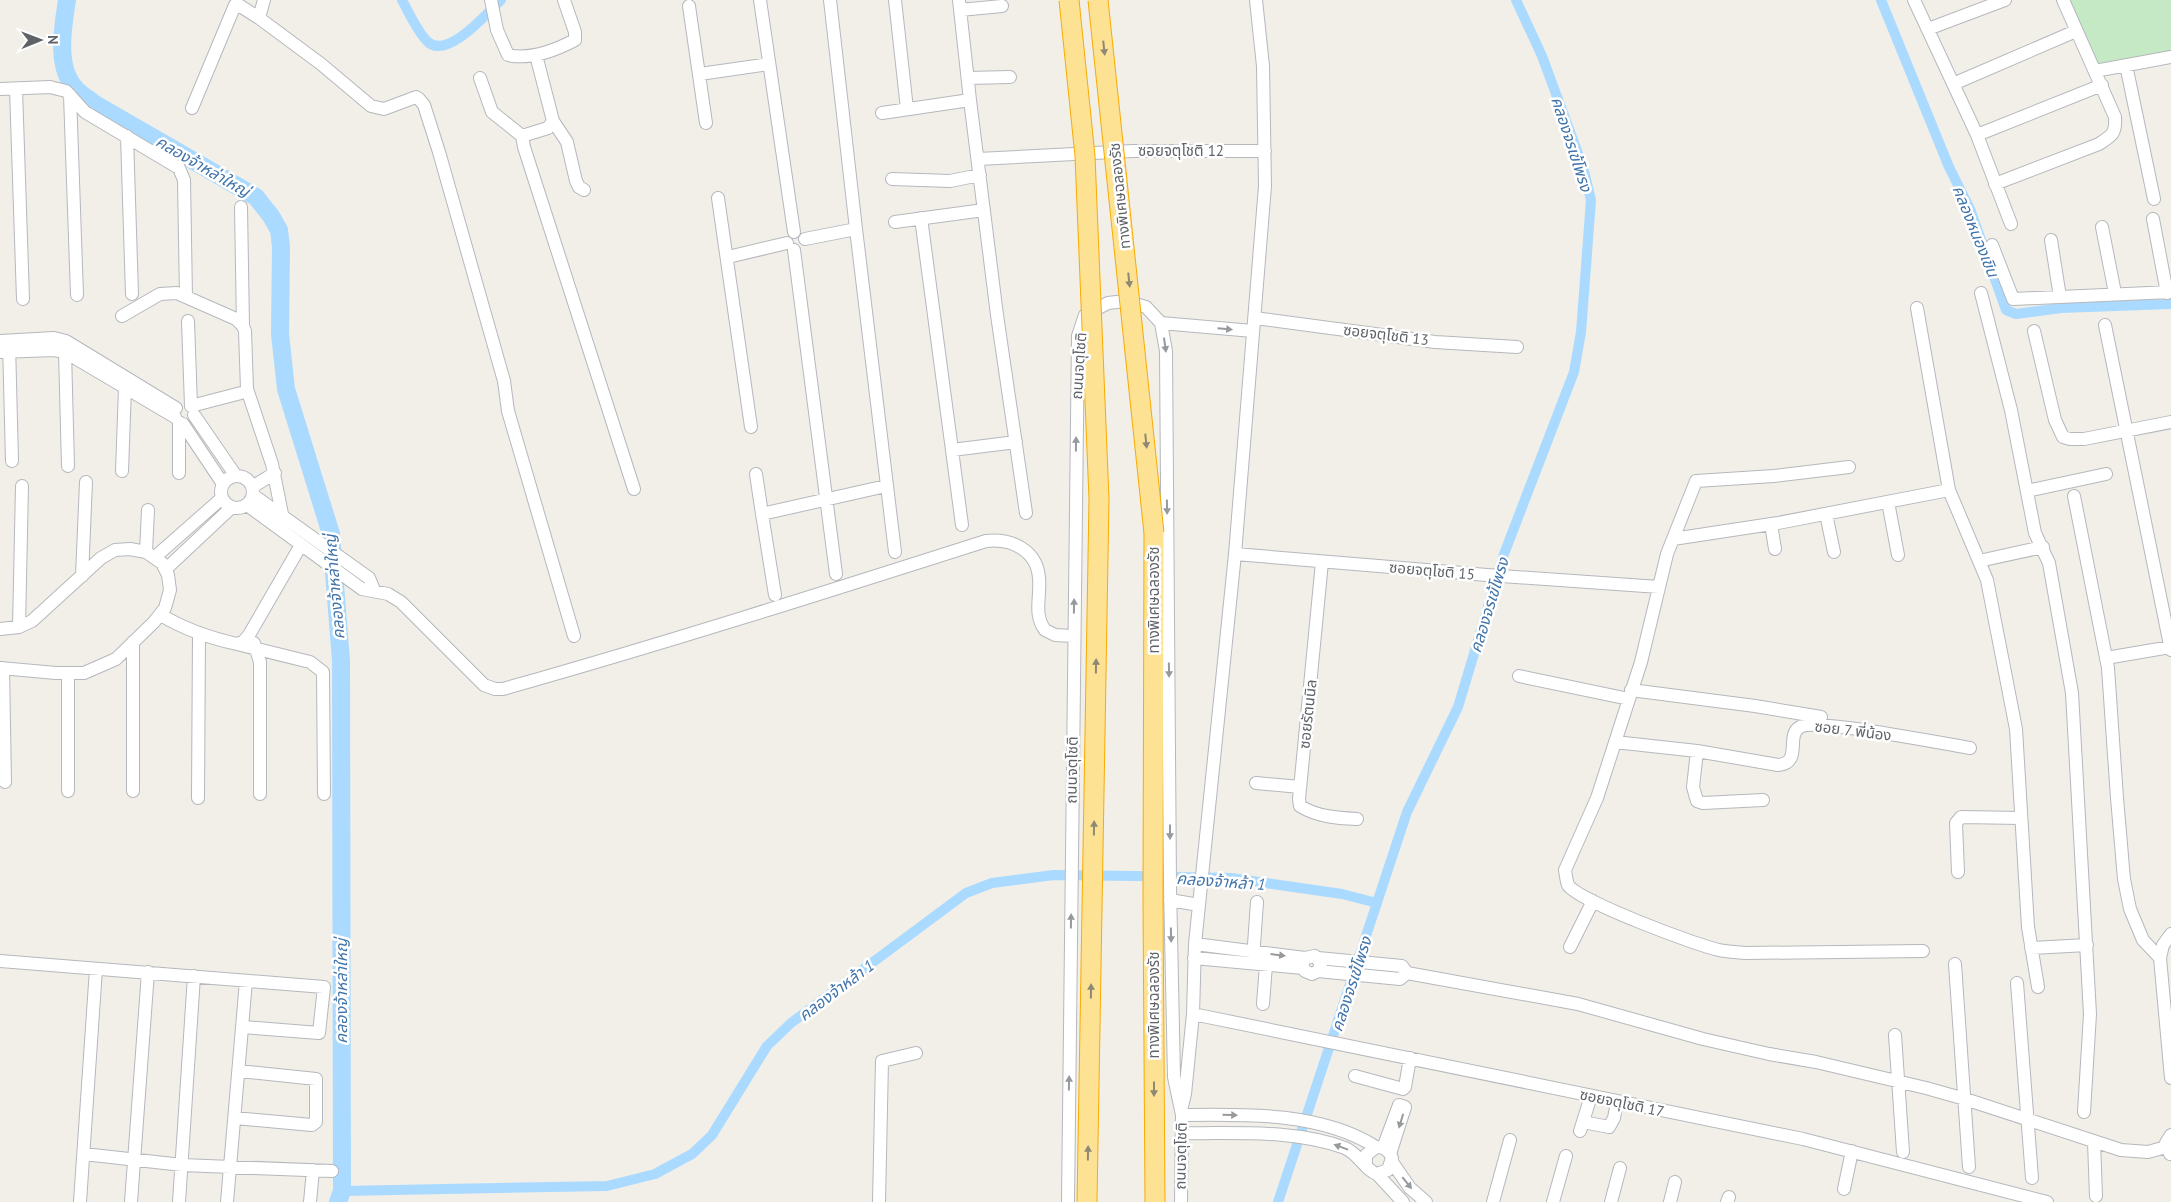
<svg xmlns="http://www.w3.org/2000/svg" width="2171" height="1202" font-family="'PT Sans','Noto Sans Thai',sans-serif">
<rect width="100%" height="100%" fill="#f1efe8"/>
<path fill="#c5e8c5" d="M2066,0H2171V55L2095,69Z"/>
<g fill="none" stroke-linecap="round" stroke-linejoin="round">
<path stroke="#aadaff" stroke-width="10" d="M402,0C409,13 416,29 426,40C445,63 487,13 501,0
M1881,0L1949,167L1970,209L2006,310L2016,314L2061,308L2171,304
M342,1191L607,1186L655,1174L692,1154L712,1135L767,1046L791,1023L966,893L992,883L1054,875L1135,876L1231,878L1342,894L1377,903
M1278,1202L1407,812L1458,707L1504,554L1574,372L1581,332L1591,200L1583,167L1542,56L1516,0"/>
<path stroke="#aadaff" stroke-width="18" d="M67,0C63,27 55,67 76,89C81,95 89,99 95,104L256,197L271,216L279,230L281,247L280,334L286,389L331,534L341,661L342,1191L338,1202"/>
<g stroke="#b5b8bc" stroke-width="14">
<path id="minor" d="M264,0L259,18L321,64L371,106L384,109L416,97L419,99L424,105L439,152L504,381L508,411L574,636
M491,0L497,30L508,55C530,60 556,50 575,40V32L564,0
M760,0L794,232
M895,0L907,109
M959,0L970,100
M1914,0L1977,135L2011,224
M689,6L706,123
M960,10L1002,6
M1928,29L2005,0
M536,55L553,121L567,142L576,181L579,187L584,190
M2126,65L2154,199
M2095,71L2171,57
M700,74L769,64
M480,78L492,112L522,136L524,147L634,489
M968,78L1010,77
M1953,84L2076,31
M0,89L50,87L66,91L85,112L179,168L184,180L186,297
M16,89L23,299
M70,95L77,295
M192,108L235,5L237,4L259,18
M882,113L970,100L997,315L1026,513
M1977,135L2102,85
M127,136L132,294
M522,136L548,128L553,121
M978,159L1133,151H1265
M892,179L950,181L980,175
M1995,184L2099,144C2113,135 2116,133 2115,117L2063,0
M718,198L751,427
M241,207L243,326
M921,218L962,525
M2153,219L2167,293
M895,222L984,210
M2102,227L2115,293
M856,229L895,552
M805,239L856,229L830,0
M2051,240L2060,297
M1992,245L2013,299L2171,292
M794,250L836,574
M728,257L787,243
M1981,293L2011,410L2035,533L2049,563L2072,693L2090,1014L2084,1112
M1917,308L1949,490L1987,580L2016,729L2028,927L2038,987
M122,316L160,294L177,293L236,319L243,326L245,331L247,389L272,464L282,514
M1255,318L1435,342L1517,347
M188,321L191,406L241,393
M1161,323L1253,331
M2105,325L2171,650
M2034,331L2055,420L2063,437L2070,439H2084L2171,422
M0,341L54,338L66,341L176,408
M9,343L12,461
M67,347L65,352L68,466
M0,352L54,350L65,352L175,417
M194,415L236,476
M183,424L223,484
M952,450L1016,442
M1849,467L1774,476L1696,481L1667,554L1641,662L1597,798L1565,870C1566,875 1566,880 1568,885C1578,901 1696,945 1719,950C1727,952 1737,952 1746,953L1923,951
M122,471L125,388L129,381
M179,473V422
M756,474L762,514L886,486
M221 492a16 16 0 1 1 32 0a16 16 0 1 1-32 0Z
M252,487L275,473
M2027,491L2106,474
M253,495L369,578L374,590
M2074,496L2108,668L2117,798L2124,879L2130,909L2143,940L2160,958
M1888,502L1898,555
M247,505L362,589L388,594L401,602L484,685L495,689H503C666,643 826,592 986,541C1011,538 1037,550 1039,578C1041,597 1033,614 1045,630L1055,635L1073,636
M762,514L775,595
M1826,514L1834,552
M1771,524L1775,549
M1673,539L1778,523L1949,490
M146,552L148,510
M1235,554L1487,575L1659,587
M155,557L222,498
M1979,561L2043,547
M1322,562L1299,799L1300,806C1318,817 1337,818 1357,819
M166,569L232,507
M82,576L86,482
M161,615C184,629 210,638 237,644L243,642L249,635L301,545
M19,627L22,486
M0,629L19,627L32,621L101,558L115,550L130,549L146,552L162,563L168,575L170,590L165,608L154,622L116,659L84,673H56L0,668
M254,643L260,662V794
M237,644L310,662L323,672L324,794
M2106,658L2171,647
M3,668L5,782
M1519,676L1629,699
M1631,690L1755,706L1821,717
M1615,742L1697,751L1778,765C1803,763 1785,735 1800,727C1814,718 1946,744 1970,748
M1697,751L1693,787L1697,801L1703,803L1763,800
M1256,783L1300,787
M68,791V673
M133,791V642
M198,798L199,633
M1958,872L1956,823L1961,817L2021,818
M1170,900L1199,905
M2171,934L2163,945L2160,958L2171,1078
M1195,944L1305,958L1315,956L1321,964L1318,971L1312,974L1305,971L1302,965L1305,958
M1570,947L1593,901
M2031,948L2087,945
M1194,958L1303,968
M1318,958L1402,966L1407,973L1578,1004L1703,1039L1769,1054L1816,1062L1926,1088L1965,1099L2121,1150L2148,1152L2166,1147
M1253,959L1257,902
M0,961L324,987L319,1033L243,1027
M1955,964L1969,1167
M1318,971L1400,979L1407,973
M2017,983L2032,1178
M1263,1004L1266,965
M1193,1014L1803,1139L2047,1202
M1895,1035L1903,1152
M1355,1076L1403,1089L1405,1087L1410,1058
M1181,1110L1185,1094L1193,1014L1195,944L1235,554L1265,186L1263,66L1256,0
M1182,1115C1245,1114 1321,1112 1376,1147
M235,1118L312,1125L316,1122V1079L239,1071
M1583,1122L1609,1127L1614,1118L1617,1102
M1580,1131L1591,1096
M1182,1133C1235,1134 1294,1129 1345,1148C1359,1154 1366,1171 1377,1174L1388,1170L1392,1158C1389,1150 1384,1147 1376,1147L1366,1155V1163
M2094,1142L2096,1196
M1383,1148L1399,1105L1405,1107L1390,1154
M84,1154L182,1165L332,1171
M2170,1154L2166,1143L2171,1135
M1392,1162L1410,1188L1426,1202
M1377,1174L1403,1202
M1844,1189L1852,1151
M80,1202L96,969
M131,1202L148,972
M179,1202L194,976
M227,1202L246,981
M310,1202L313,1170
M879,1202L882,1061L916,1053
M1068,1202L1078,336L1085,315L1108,303L1125,301L1146,307L1161,323L1166,351L1170,886L1174,1077L1182,1115L1181,1202
M1493,1202L1510,1140
M1553,1202L1566,1156
M1611,1202L1620,1168
M1670,1202L1675,1182
M1727,1202L1729,1197"/>
</g>
<g stroke="#f9ab00" stroke-width="21">
<path id="highway" d="M1154,533L1153,901L1155,1202"/>
</g>
<use href="#minor" stroke="#fff" stroke-width="12"/>
<use href="#highway" stroke="#fde293" stroke-width="19"/>
<g stroke="#f9ab00" stroke-width="21" stroke-linecap="butt">
<path id="highway-bridge" d="M1069,0L1085,156L1099,499L1087,1202
M1098,0L1154,533"/>
</g>
<use href="#highway-bridge" stroke="#fde293" stroke-width="19"/>
</g>
<defs><path id="oneway-solid" d="M-6-.8H1V-3.2L6.5 0L1 3.2V.8H-6Z" transform="scale(1.25)"/></defs>
<g fill="#8e8975">
<use href="#oneway-solid" transform="translate(1104 48) rotate(84)"/>
<use href="#oneway-solid" transform="translate(1129 280) rotate(84)"/>
<use href="#oneway-solid" transform="translate(1146 441) rotate(84)"/>
<use href="#oneway-solid" transform="translate(1096 666) rotate(-89)"/>
<use href="#oneway-solid" transform="translate(1094 828) rotate(-89)"/>
<use href="#oneway-solid" transform="translate(1091 991) rotate(-89)"/>
<use href="#oneway-solid" transform="translate(1154 1089) rotate(90)"/>
<use href="#oneway-solid" transform="translate(1088 1153) rotate(-89)"/>
</g>
<g fill="#979a9d">
<use href="#oneway-solid" transform="translate(1225 329) rotate(5)"/>
<use href="#oneway-solid" transform="translate(1165 345) rotate(82)"/>
<use href="#oneway-solid" transform="translate(1076 444) rotate(-89)"/>
<use href="#oneway-solid" transform="translate(1167 507) rotate(89)"/>
<use href="#oneway-solid" transform="translate(1074 606) rotate(-89)"/>
<use href="#oneway-solid" transform="translate(1169 670) rotate(89)"/>
<use href="#oneway-solid" transform="translate(1170 832) rotate(90)"/>
<use href="#oneway-solid" transform="translate(1071 921) rotate(-89)"/>
<use href="#oneway-solid" transform="translate(1171 935) rotate(89)"/>
<use href="#oneway-solid" transform="translate(1278 955) rotate(7)"/>
<use href="#oneway-solid" transform="translate(1069 1083) rotate(-89)"/>
<use href="#oneway-solid" transform="translate(1230 1115) rotate(2)"/>
<use href="#oneway-solid" transform="translate(1401 1121) rotate(107)"/>
<use href="#oneway-solid" transform="translate(1341 1147) rotate(-160)"/>
<use href="#oneway-solid" transform="translate(1407 1183) rotate(51)"/>
</g>
<g text-anchor="middle" stroke-width="5" stroke-linejoin="round" paint-order="stroke">
<g font-size="15" fill="#5f6368" stroke="#fff">
<text x="1181" y="156">ซอยจตุโชติ 12</text>
<text transform="translate(1120 196) rotate(-96)" y="5">ทางพิเศษฉลองรัช</text>
<text transform="translate(1386 335) rotate(7)" y="5">ซอยจตุโชติ 13</text>
<text transform="translate(1079 366) rotate(-86)" y="5">ถนนจตุโชติ</text>
<text transform="translate(1432 571) rotate(5)" y="5">ซอยจตุโชติ 15</text>
<text transform="translate(1154 600) rotate(-90)" y="5">ทางพิเศษฉลองรัช</text>
<text transform="translate(1308 714) rotate(-84)" y="5">ซอยรัตนนิล</text>
<text transform="translate(1853 731) rotate(7)" y="5">ซอย 7 พี่น้อง</text>
<text transform="translate(1072 770) rotate(-89)" y="5">ถนนจตุโชติ</text>
<text transform="translate(1154 1005) rotate(-90)" y="5">ทางพิเศษฉลองรัช</text>
<text transform="translate(1622 1103) rotate(12)" y="5">ซอยจตุโชติ 17</text>
<text transform="translate(1181 1156) rotate(-89)" y="5">ถนนจตุโชติ</text>
</g>
<g font-size="16" font-style="italic" fill="#4174aa" stroke="#fff">
<text transform="translate(1572 144) rotate(72)" y="6">คลองจรเข้โพรง</text>
<text transform="translate(203 166) rotate(30)" y="6">คลองจ้าหล่าใหญ่</text>
<text transform="translate(1976 231) rotate(68)" y="6">คลองหนองเขิน</text>
<text transform="translate(334 587) rotate(-95)" y="6">คลองจ้าหล่าใหญ่</text>
<text transform="translate(1489 605) rotate(-73)" y="6">คลองจรเข้โพรง</text>
<text transform="translate(1221 881) rotate(4)" y="6">คลองจ้าหล้า 1</text>
<text transform="translate(1351 984) rotate(-72)" y="6">คลองจรเข้โพรง</text>
<text transform="translate(836 990) rotate(-37)" y="6">คลองจ้าหล้า 1</text>
<text transform="translate(341 991) rotate(-90)" y="6">คลองจ้าหล่าใหญ่</text>
</g>
</g>
<g transform="translate(40 40) rotate(89)" stroke="#ffffff" stroke-width="4" paint-order="stroke">
<path d="M0-4L9 19L0 12L-9 19Z" fill="#5f6368"/>
<text y="-8" font-size="14" font-weight="bold" text-anchor="middle" fill="#5f6368">N</text>
</g>
</svg>
